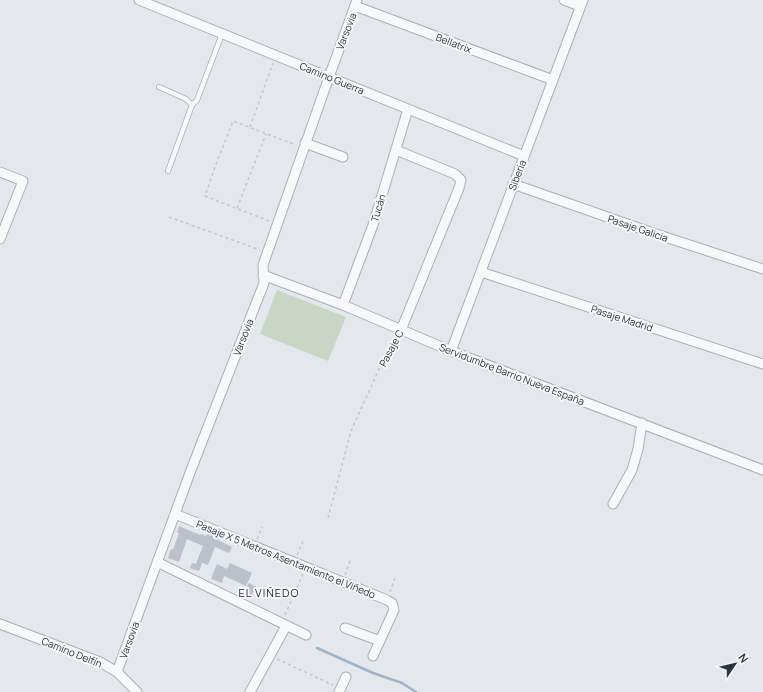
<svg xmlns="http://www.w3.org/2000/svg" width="763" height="692" font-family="Manrope,sans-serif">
<rect width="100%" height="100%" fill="#e4e7ec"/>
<path fill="#c9d6c5" d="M277,290L346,317L328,361L260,334Z"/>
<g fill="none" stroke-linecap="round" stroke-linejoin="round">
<path stroke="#9fb4cc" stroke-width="2.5" d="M317,648L373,673L402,683L416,692"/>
</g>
<path fill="#bbc0ca" d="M179,526L200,535L201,534L206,536L207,534L219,539L218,540L232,547L229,553L215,547L208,565L197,561L203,546L187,539L179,562L168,558L171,549L173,550L179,533H177Z
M197,561L202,563L199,571L190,568L192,563L196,564Z
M230,563L252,573L246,586L224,576L222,583L211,579L217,564L227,569Z
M249,583L256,587L250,599L244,596L246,593L244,592Z"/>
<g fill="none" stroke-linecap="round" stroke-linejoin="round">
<g stroke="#a9aeb7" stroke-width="6">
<path id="lane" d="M159,87L186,99L192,105
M168,171L192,105L197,100L222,34"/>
</g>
<g stroke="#a9aeb7" stroke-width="11">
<path id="street" d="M139,0L524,156
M564,0L580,6
M355,6L553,80
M305,143L343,157
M396,150L455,174L461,180L459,188L401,330
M0,172L23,181L0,239
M513,184L653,233L763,269
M481,272L763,364
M263,275L343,305L451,351L763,470
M343,305L373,225L408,109
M451,351L583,0
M613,504L632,470L638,449L642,423
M175,514L387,600L392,603L394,610L373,656
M157,562L306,635
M0,624L100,662L117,672L137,692
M345,628L380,641
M117,672L191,470L264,283L263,265L329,77L357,0
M250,692L286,626
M339,692L346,677"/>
</g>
<path stroke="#c2c5cb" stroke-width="1.5" stroke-dasharray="3 3" stroke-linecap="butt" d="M250,127L273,63
M237,208L266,134
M169,217L260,250
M269,221L205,196L215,167L233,121L296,145
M328,518L351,431L380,367L397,336
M257,539L262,527
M297,555L304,539
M345,575L351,558
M390,592L395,578
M285,615L303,574
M277,659L333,685"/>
<use href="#lane" stroke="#f7f8fa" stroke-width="4.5"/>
<use href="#street" stroke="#f7f8fa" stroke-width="9"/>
</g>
<g text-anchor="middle" stroke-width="4" stroke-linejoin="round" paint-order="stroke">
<g font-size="10" fill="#2b3445" stroke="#f4f6f9">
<text transform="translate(346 31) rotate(-69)" y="4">Varsovia</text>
<text transform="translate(454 43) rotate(21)" y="4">Bellatrix</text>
<text transform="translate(332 78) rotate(22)" y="4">Camino Guerra</text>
<text transform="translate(517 175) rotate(-69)" y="4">Siberia</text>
<text transform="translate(378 208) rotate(-73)" y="4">Tucán</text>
<text transform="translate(638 228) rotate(19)" y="4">Pasaje Galicia</text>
<text transform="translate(622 318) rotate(18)" y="4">Pasaje Madrid</text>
<text transform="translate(243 337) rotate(-69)" y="4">Varsovia</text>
<text transform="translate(391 348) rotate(-62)" y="4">Pasaje C</text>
<text transform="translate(512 374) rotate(21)" y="4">Servidumbre Barrio Nueva España</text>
<text transform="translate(286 559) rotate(22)" y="4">Pasaje X 5 Metros Asentamiento el Viñedo</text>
<text transform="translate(129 640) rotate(-70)" y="4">Varsovia</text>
<text transform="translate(72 652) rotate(22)" y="4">Camino Delfín</text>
</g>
<g font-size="11" letter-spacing="1" fill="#1d2536" stroke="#f4f6f9">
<text x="269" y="597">EL VIÑEDO</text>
</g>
</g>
<g transform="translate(735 664) rotate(55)" stroke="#f4f6f9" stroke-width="3" paint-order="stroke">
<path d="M0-3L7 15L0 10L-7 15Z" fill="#2b3445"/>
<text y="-6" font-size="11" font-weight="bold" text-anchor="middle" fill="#2b3445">N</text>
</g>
</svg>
